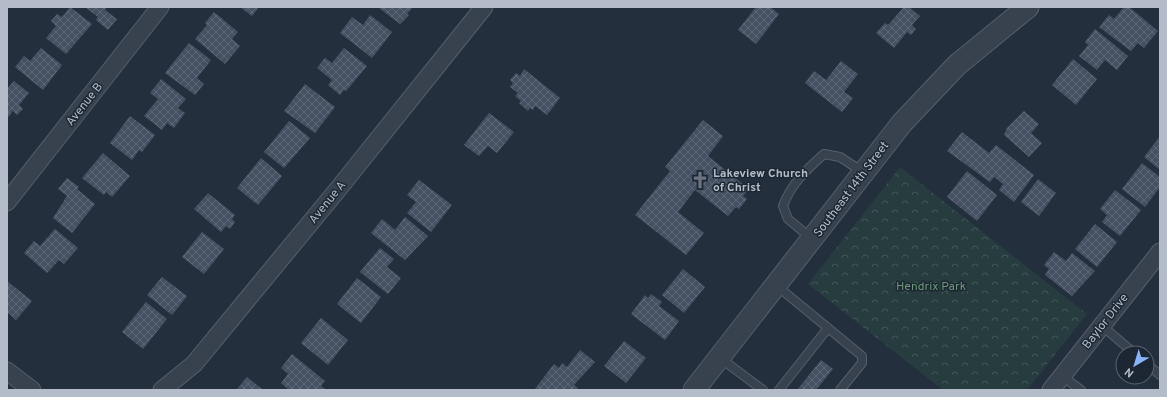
<svg xmlns="http://www.w3.org/2000/svg" width="1167" height="397" font-family="Overpass,sans-serif">
<defs>
<pattern id="park-crowns" width="20" height="18" patternUnits="userSpaceOnUse"><rect width="20" height="18" fill="#263c3f"/><path d="M2 6a3 3 0 1 1 6 0M12 15a3 3 0 1 1 6 0" fill="none" stroke="#435659"/></pattern>
<pattern id="building-cross-hatch" width="8" height="8" patternUnits="userSpaceOnUse"><rect width="8" height="8" fill="#455162"/><path d="M0 0l8 8M0 8l8-8" fill="none" stroke="#5d6877"/></pattern>
</defs>
<rect width="100%" height="100%" fill="#242f3e"/>
<path fill="url(#park-crowns)" d="M900,167L1087,314L1027,390H943L808,284Z"/>
<path fill="url(#building-cross-hatch)" d="M70,7L92,24L66,54L46,38L56,26L51,21L57,14L62,17Z
M85,7H107L105,10L117,19L108,30L96,20L98,17Z
M240,7H259L252,16Z
M380,7H413L407,14L409,15L400,24L379,8Z
M756,7H770L779,14L756,44L738,30Z
M904,7H909L920,16L912,25L916,29L911,35L907,32L894,48L876,33L885,23L888,25Z
M1124,7H1129L1158,31L1144,48L1138,43L1131,51L1099,27L1109,15L1114,19Z
M214,12L238,32L232,39L240,46L225,64L195,39L207,25L205,23Z
M370,15L392,32L372,58L340,33L352,17L363,25Z
M1095,29L1128,56L1117,70L1105,60L1097,70L1079,56L1088,45L1085,42Z
M189,43L211,60L197,78L204,84L195,95L165,73Z
M41,48L62,65L43,90L15,67L24,56L30,61Z
M344,48L367,66L346,91L344,90L340,95L328,85L332,80L317,68L325,58L332,63Z
M1073,59L1097,79L1076,105L1052,85Z
M841,61L858,74L844,92L853,98L842,112L805,83L814,71L826,80Z
M524,69L560,98L547,115L535,106L533,110L530,108L528,111L519,103L521,101L515,96L518,93L510,87L513,83L510,80L516,73L520,76Z
M161,79L186,99L178,108L185,113L174,128L167,123L162,130L144,116L158,99L150,93Z
M14,81L29,93L19,105L23,109L17,115L13,111L7,119V89Z
M305,84L335,107L315,133L284,111Z
M1024,111L1039,124L1031,133L1042,143L1029,157L1004,135L1007,128Z
M489,113L514,132L497,153L488,146L479,156L464,145Z
M130,116L155,135L142,152L139,150L132,160L110,143Z
M703,120L723,136L708,156L749,189L743,196L747,199L739,209L736,207L728,216L695,190L678,212L704,233L686,255L635,215L670,171L665,167Z
M289,121L310,138L284,168L264,152Z
M962,132L989,153L996,145L1034,175L1014,202L999,190L1003,184L994,177L990,182L947,151Z
M1160,136V170L1144,157Z
M103,153L130,176L112,197L106,192L104,195L82,178Z
M261,158L282,176L258,205L237,188Z
M1142,163L1160,177V187L1145,207L1122,189Z
M967,171L997,195L977,221L947,197Z
M67,178L79,187L77,189L95,204L72,233L53,218L67,196L58,189Z
M1038,179L1056,193L1039,216L1021,202Z
M419,180L452,205L431,232L407,213L416,202L407,195Z
M1115,190L1141,210L1120,236L1102,222L1107,215L1100,209Z
M208,193L235,215L232,219L235,222L230,229L226,226L221,232L194,209Z
M405,217L428,236L405,260L371,233L382,219L395,230Z
M1095,224L1117,242L1097,267L1075,249Z
M55,229L78,248L64,264L59,260L47,273L24,253L34,241L40,246Z
M202,232L224,249L204,274L182,257Z
M380,248L394,259L387,267L401,278L388,294L360,272Z
M1054,252L1066,261L1072,253L1095,271L1072,296L1045,275L1049,269L1044,265Z
M683,269L705,287L684,313L662,295Z
M162,277L187,296L172,315L147,295Z
M357,278L381,297L361,323L337,304Z
M7,281L32,301L16,320L7,312Z
M651,294L662,302L659,306L679,321L665,340L631,314L645,295L648,298Z
M146,302L167,319L143,349L122,332Z
M321,318L348,340L328,365L301,343Z
M624,341L646,358L626,383L604,366Z
M580,350L595,362L574,385L578,388L576,390H534L554,364L559,368L562,363L567,367Z
M292,354L325,381L321,386L326,390H289L281,383L288,374L281,368Z
M821,360L833,369L816,390H797Z
M247,377L263,390L237,389Z"/>
<g fill="none" stroke-linecap="round" stroke-linejoin="round">
<g stroke="#565f6c" stroke-width="10">
<path id="service" d="M812,239L788,219L783,206C791,184 807,169 824,154L840,157L863,172
M777,286L862,356V363L840,390
M1101,325L1134,353
M720,358L763,390
M1147,364L1160,375
M1062,376L1081,390
M779,390L828,328"/>
</g>
<g stroke="#565f6c" stroke-width="19">
<path id="minor" d="M7,202L160,7
M7,371L32,390
M162,390L194,364L339,188L484,7
M1051,390L1160,252"/>
</g>
<g stroke="#565f6c" stroke-width="23">
<path id="tertiary" d="M694,390L902,123L957,65L1028,7"/>
</g>
<use href="#service" stroke="#38414e" stroke-width="8"/>
<use href="#minor" stroke="#38414e" stroke-width="17"/>
<use href="#tertiary" stroke="#38414e" stroke-width="21"/>
</g>
<defs>
<g id="church-bare" transform="scale(1.38)"><path d="M-1.2-6h2.4v3.5h3.3v2.4h-3.3V6h-2.4V-.1h-3.3v-2.4h3.3Z" fill="#6b7280" stroke="#1d2633" stroke-width="2.5" paint-order="stroke"/></g>
</defs>
<g fill-rule="evenodd">
<use href="#church-bare" x="700" y="180"/>
</g>
<g text-anchor="middle" stroke-width="3" stroke-linejoin="round" paint-order="stroke">
<g font-size="12" fill="#b4bcc9" stroke="#1d2633">
<text transform="translate(84 104) rotate(-52)" y="4">Avenue B</text>
<text transform="translate(851 189) rotate(-53)" y="4">Southeast 14th Street</text>
<text transform="translate(327 202) rotate(-51)" y="4">Avenue A</text>
<text transform="translate(1105 321) rotate(-52)" y="4">Baylor Drive</text>
</g>
<g font-size="12" font-weight="bold" fill="#b4bcc9" stroke="#1d2633" text-anchor="start">
<text x="713" y="177">Lakeview Church<tspan x="713" dy="14">of Christ</tspan></text>
</g>
<g font-size="12" fill="#6b9a76" stroke="#1d2633">
<text x="931" y="290">Hendrix Park</text>
</g>
</g>
<rect width="1167" height="397" fill="none" stroke="#b4bcc9" stroke-width="16"/>
<g transform="translate(1135 365) rotate(218)"><circle r="19" fill="#1d2633" stroke="#59626f"/>
<path d="M0-3L7 15L0 10L-7 15Z" fill="#8ab4f8"/>
<text y="-6" font-size="11" font-weight="bold" text-anchor="middle" fill="#b4bcc9">N</text>
</g>
</svg>
